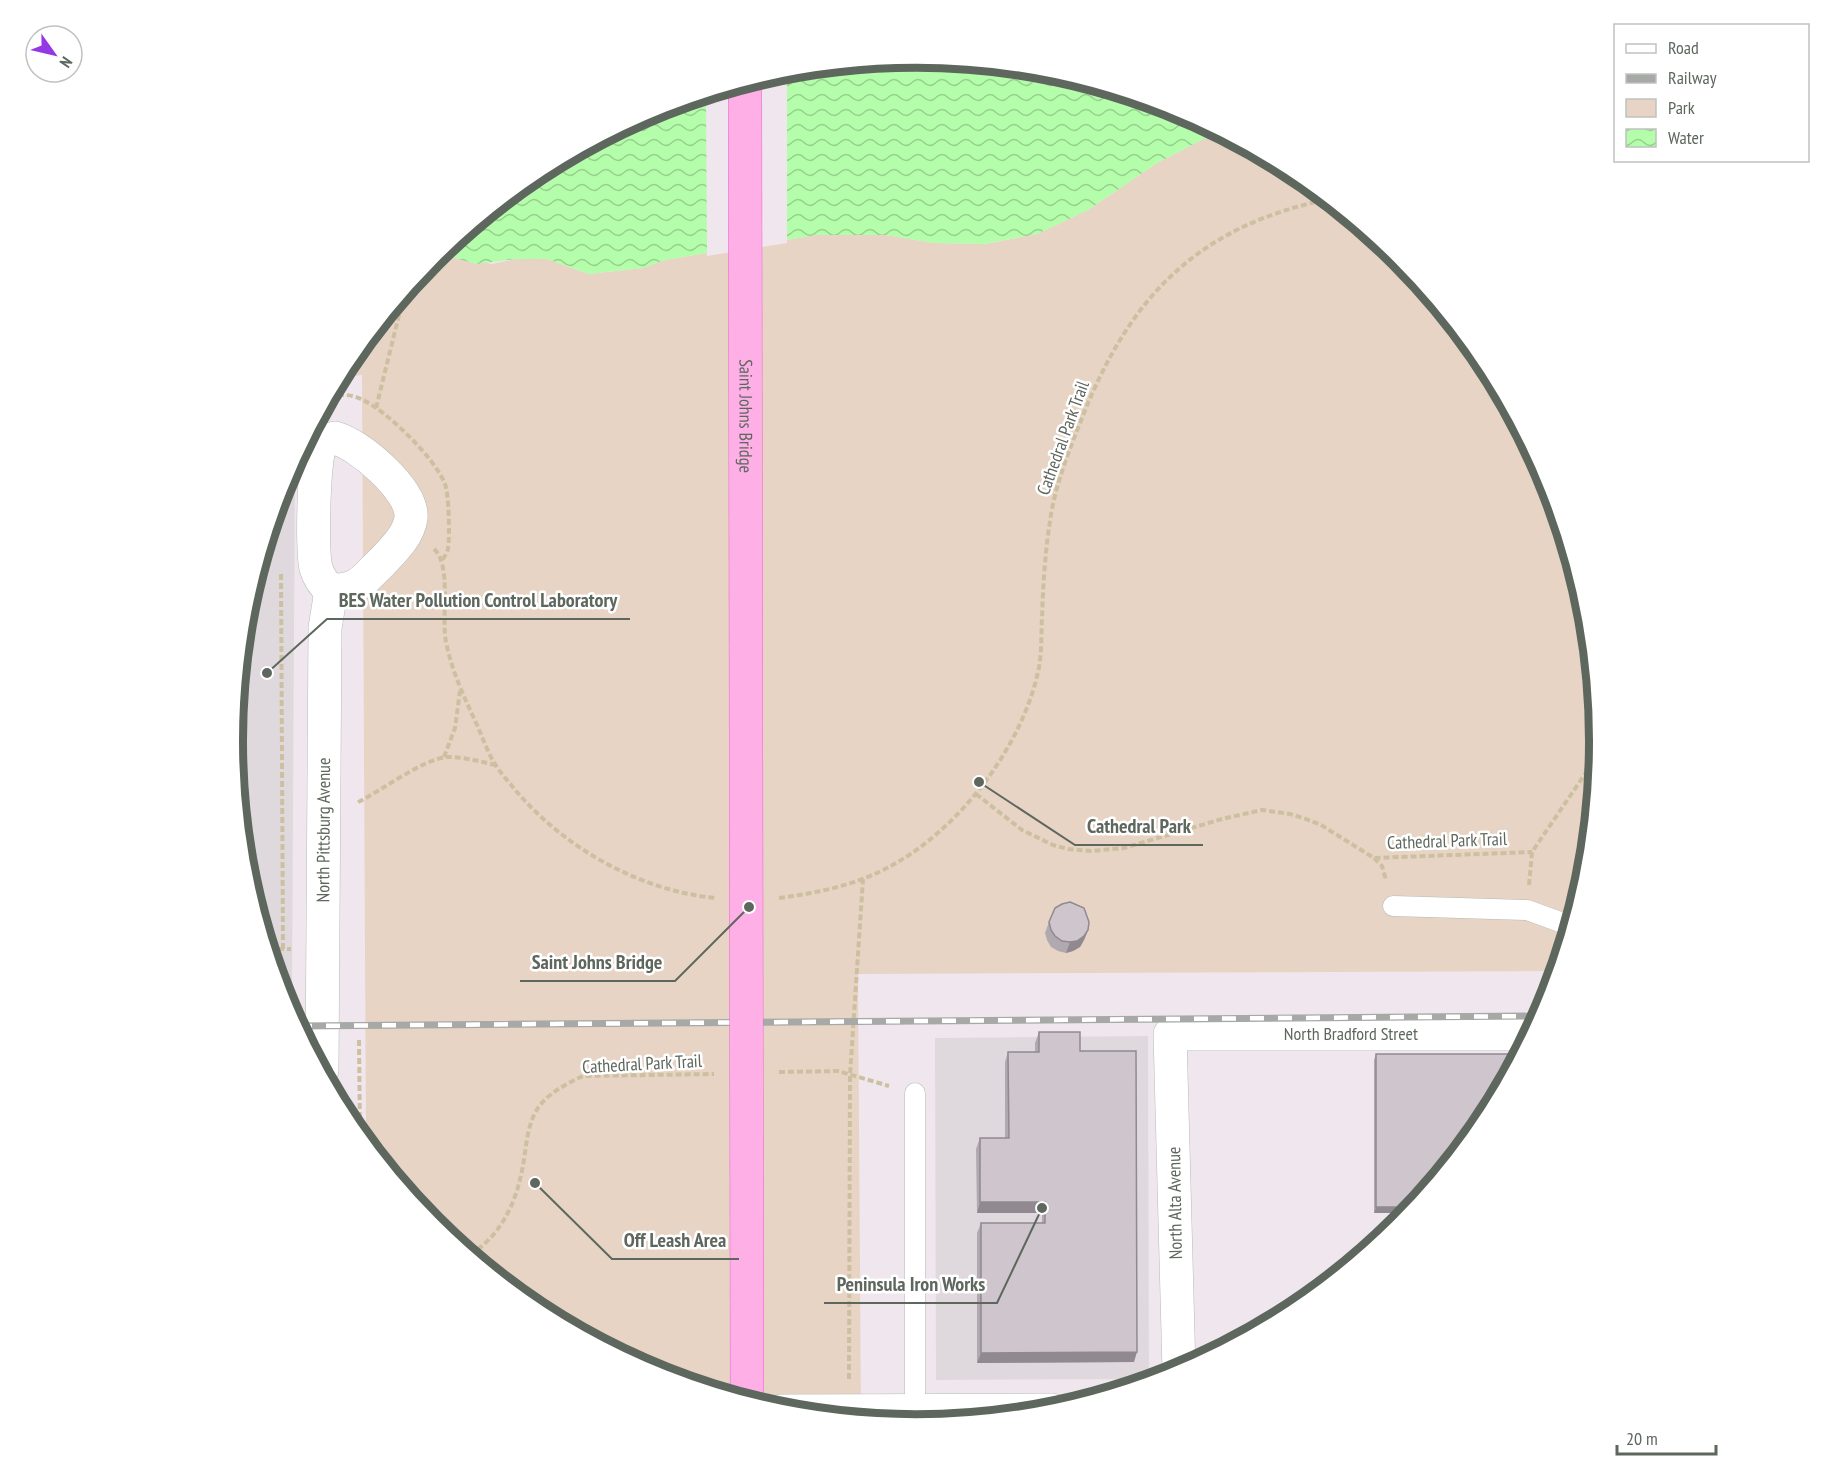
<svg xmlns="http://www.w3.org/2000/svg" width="1833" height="1481" font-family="'PT Sans Narrow',sans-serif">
<defs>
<pattern id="water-waves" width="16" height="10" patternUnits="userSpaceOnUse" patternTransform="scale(1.5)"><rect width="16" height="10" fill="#b4fdaa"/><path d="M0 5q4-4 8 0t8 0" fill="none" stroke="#96d18e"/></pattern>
</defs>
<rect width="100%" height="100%" fill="#f0e7ee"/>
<path fill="#dfd9de" d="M295,461L292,994H282L246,874L233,740L246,607L285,479Z
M1148,1036L1149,1379L936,1380L935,1038Z"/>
<path fill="#e7d4c5" d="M1219,131L1297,172L1400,257L1485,361L1548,479L1587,607L1600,741L1587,874L1557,971L858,974L861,1419L783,1411L655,1372L536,1309L433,1224L366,1142L362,375L339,378L348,360L433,257L443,250L452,257L492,264L516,259H547L589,274L643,268L665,260L816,235H886L934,243L985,244L1037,234L1088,210L1157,163Z"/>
<path fill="url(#water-waves)" d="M917,57L1050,70L1178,109L1219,131L1157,163L1088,210L1037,234L984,244L934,243L886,235H816L665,260L643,268L589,274L547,259H516L476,264L452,257L443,250L537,172L655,109L783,70Z"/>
<path fill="#f0e7ee" d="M837,65L823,71L787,80V243L707,256L706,94L783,70Z"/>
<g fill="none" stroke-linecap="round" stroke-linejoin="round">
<g stroke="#b4bbb5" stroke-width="21">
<path id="lane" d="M1393,906L1527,910L1571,926
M915,1093V1411"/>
</g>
<g stroke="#b4bbb5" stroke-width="34">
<g id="street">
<path d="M335,438C359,444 414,491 411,518C408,537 393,550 381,563C360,583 361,588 331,591C323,584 319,578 316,568C312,552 313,462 320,447C323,441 329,440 335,438Z"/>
<path id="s1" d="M322,1070L325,628L331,591"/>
<path id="s2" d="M1179,1371L1170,1034H1531"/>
<path d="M782,1411L1052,1410"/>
</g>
</g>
<path stroke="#ccc0a1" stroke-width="4" stroke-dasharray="6 3" stroke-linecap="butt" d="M329,397C339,394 351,394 361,399C386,410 435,458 445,484C449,494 450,537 448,548C448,552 444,557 442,561
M376,408L405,291
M434,549C452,565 441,617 446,642C452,672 465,699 478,727C483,739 488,753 495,764C500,772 506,779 512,786C561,846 637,890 715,898
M281,574L283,949
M444,757L455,728L460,691
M976,794L1022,830L1053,845L1068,849L1091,851L1124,848L1222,819L1262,810L1290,814L1306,819L1321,825L1374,858L1532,852
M358,802C381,791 423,759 447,757C463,757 479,761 495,765
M1374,858L1382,866L1386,880
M1529,885L1532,852L1585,774L1600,740
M779,898C816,893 853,886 887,868C957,832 1021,749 1038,672C1042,655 1041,636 1042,618C1043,586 1045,553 1050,521C1055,485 1069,451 1082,418C1130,296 1198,226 1329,199
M269,949H291
M359,1040L360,1134
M779,1072L838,1071L889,1086
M470,1254C498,1239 515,1205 521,1175C527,1152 525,1123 541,1104C552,1091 568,1083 583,1076L714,1074
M849,1379L850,1075L863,879"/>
<use href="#lane" stroke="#fff" stroke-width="20"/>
<use href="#street" stroke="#fff" stroke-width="33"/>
<g stroke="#a6a9a6" stroke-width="7">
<path id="rail" d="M298,1026L1541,1016"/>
</g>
<use href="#rail" stroke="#fff" stroke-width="4.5" stroke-dasharray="14" stroke-linecap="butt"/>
<g stroke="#ee62d6" stroke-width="34" stroke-linecap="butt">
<g id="primary-bridge">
<path id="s3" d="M745,82L747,1400"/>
</g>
</g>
<use href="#primary-bridge" stroke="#fdafe6" stroke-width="33"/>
</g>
<path fill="#b1a9b0" d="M1049,922L1088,930L1084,940L1080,947L1073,951L1066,953L1058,951L1051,947L1047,940L1045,933Z
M1039,1032L1080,1051L1134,1362L977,1363V1233L981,1223H1042V1213H977L976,1149L980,1138H1005V1062L1008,1052H1035V1043Z
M1376,1054H1520L1374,1213V1060Z"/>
<path fill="#908a90" d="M1088,930L1084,940L1080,947L1073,951L1066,953L1070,942Z
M980,1202H1045L1042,1213H977Z
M1376,1207H1413L1409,1213H1374Z
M1137,1352L1134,1362L977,1363L981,1353Z"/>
<path fill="#cec5cd" stroke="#908a90" stroke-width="1.5" d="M1070,902L1084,908L1089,922L1088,930L1084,936L1077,941L1070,942L1062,941L1055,936L1051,930L1049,922L1055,908L1062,904Z
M1039,1032H1080V1051H1136L1137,1352L981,1353V1223H1045V1202H980V1138H1009L1008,1052H1039Z
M1376,1054H1520L1485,1121L1413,1207H1376Z"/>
<g text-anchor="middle" stroke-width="5" stroke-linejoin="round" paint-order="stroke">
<g font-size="18" fill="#5e675e" stroke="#fff">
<text dy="6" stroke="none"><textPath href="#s3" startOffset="334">Saint Johns Bridge</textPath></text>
<text transform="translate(1063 438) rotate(-70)" y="6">Cathedral Park Trail</text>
<text dy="6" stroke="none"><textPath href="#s1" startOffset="240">North Pittsburg Avenue</textPath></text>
<text transform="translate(1447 841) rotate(-2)" y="6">Cathedral Park Trail</text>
<text dy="6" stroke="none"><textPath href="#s2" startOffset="518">North Bradford Street</textPath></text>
<text transform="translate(642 1064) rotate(-3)" y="6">Cathedral Park Trail</text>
<text transform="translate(1175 1203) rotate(-91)" y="6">North Alta Avenue</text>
</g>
</g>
<path d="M0 0H1833V1481H0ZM243 741a673 673 0 1 1 1346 0a673 673 0 1 1-1346 0Z" fill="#fff" fill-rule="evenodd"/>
<path fill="none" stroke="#5e675e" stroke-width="8" d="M243 741a673 673 0 1 1 1346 0a673 673 0 1 1-1346 0Z"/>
<path fill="none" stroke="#5e675e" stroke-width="2" d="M267 673L327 619H630M979 782L1075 845H1203M749 907L675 981H520M535 1183L612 1259H739M1042 1208L997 1303H824"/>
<g fill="#5e675e" stroke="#fff" stroke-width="2">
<circle cx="267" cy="673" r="6"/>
<circle cx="979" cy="782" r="6"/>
<circle cx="749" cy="907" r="6"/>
<circle cx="535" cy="1183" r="6"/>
<circle cx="1042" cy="1208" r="6"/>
</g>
<g font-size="20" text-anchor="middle" font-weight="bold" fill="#5e675e" stroke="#fff" stroke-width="5" stroke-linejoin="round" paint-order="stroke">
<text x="478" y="607">BES Water Pollution Control Laboratory</text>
<text x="1139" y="833">Cathedral Park</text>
<text x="597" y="969">Saint Johns Bridge</text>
<text x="675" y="1247">Off Leash Area</text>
<text x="911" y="1291">Peninsula Iron Works</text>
</g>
<rect x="1614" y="24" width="195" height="138" fill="#ffffff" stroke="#bfc2bf" stroke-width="1.5"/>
<rect x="1626" y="44" width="30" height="9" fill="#ffffff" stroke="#bfc2bf" stroke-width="1.5"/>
<text x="1668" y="54" font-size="18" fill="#5e675e">Road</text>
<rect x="1626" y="74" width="30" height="9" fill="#a6a9a6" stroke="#bfc2bf" stroke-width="1.5"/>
<text x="1668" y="84" font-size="18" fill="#5e675e">Railway</text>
<rect x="1626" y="99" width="30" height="18" fill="#e7d4c5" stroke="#bfc2bf" stroke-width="1.5"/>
<text x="1668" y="114" font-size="18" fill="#5e675e">Park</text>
<rect x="1626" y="129" width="30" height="18" fill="url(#water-waves)" stroke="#bfc2bf" stroke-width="1.5"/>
<text x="1668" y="144" font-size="18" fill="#5e675e">Water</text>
<g transform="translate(54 54) rotate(124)"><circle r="28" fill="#ffffff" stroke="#bfc2bf" stroke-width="1.5"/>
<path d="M0-4.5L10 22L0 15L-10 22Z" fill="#9438e5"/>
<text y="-9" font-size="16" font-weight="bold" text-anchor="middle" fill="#5e675e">N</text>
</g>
<path d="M1617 1445v9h99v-9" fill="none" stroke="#5e675e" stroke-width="3"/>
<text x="1626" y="1445" font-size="18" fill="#5e675e" stroke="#ffffff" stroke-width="4.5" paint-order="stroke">20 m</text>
</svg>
